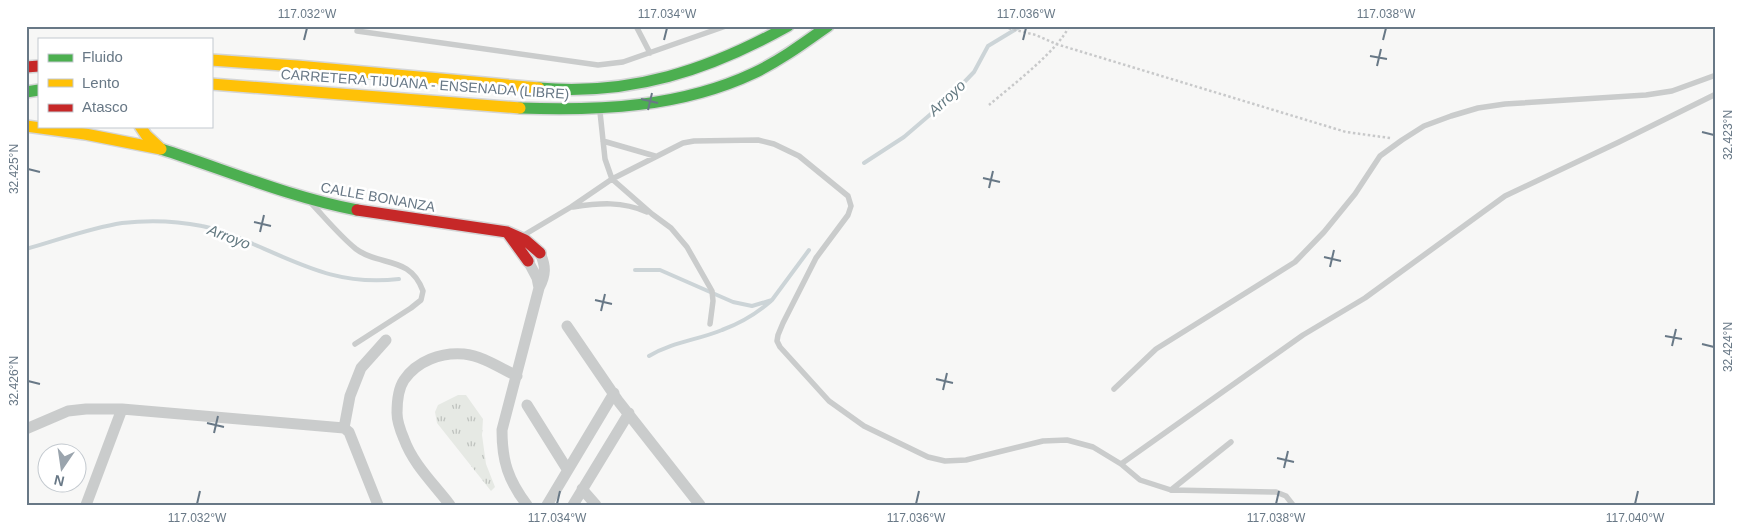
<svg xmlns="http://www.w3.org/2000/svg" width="1742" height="531" font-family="Helvetica,sans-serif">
<defs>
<pattern id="park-tufts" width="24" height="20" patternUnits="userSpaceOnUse" patternTransform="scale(1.25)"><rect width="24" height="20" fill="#e6e9e4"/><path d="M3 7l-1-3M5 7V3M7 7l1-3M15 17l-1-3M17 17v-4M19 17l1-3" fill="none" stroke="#bec2be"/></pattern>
</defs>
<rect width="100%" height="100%" fill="#f7f7f6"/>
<path fill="url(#park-tufts)" d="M458,395H466L483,419L482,435L486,464L495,487L491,491L437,423L435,412L438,405Z"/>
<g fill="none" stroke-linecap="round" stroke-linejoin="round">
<path stroke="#ccd4d7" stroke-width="4" d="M864,163L904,137L946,101L974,72L988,46L1021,26
M26,249C58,240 90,228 122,223C148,220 177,221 202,226C219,229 237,237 253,244C304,266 341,286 399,279
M635,270H660L733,302L752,306L772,300L809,250
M649,356C672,342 698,340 722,330C741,323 756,314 771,301"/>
<g stroke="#d4d5d6" stroke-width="14">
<path id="fast" d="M539,88C631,96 709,70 788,26
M26,92L39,90
M520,108C600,111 682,107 754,73C781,60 804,43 828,26
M161,149C226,170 289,197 357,210"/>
</g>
<g stroke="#d4d5d6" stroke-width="14">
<path id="slow" d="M211,60L297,66L539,88
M211,84L520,108
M26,126L85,134L161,149
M140,126L146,135L161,149"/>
</g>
<g stroke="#d4d5d6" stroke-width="14">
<path id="jam" d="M26,67L39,66
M357,210L507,232L525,240L540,253
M507,232L528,261"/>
</g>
<path stroke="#c8c9ca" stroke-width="2.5" stroke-dasharray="2.5 2.5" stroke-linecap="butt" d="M999,26L1036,35L1056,44L1346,132L1390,138
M989,105C1010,87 1059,50 1069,26"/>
<path stroke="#cacccc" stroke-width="5.5" d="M636,26L650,53
M357,31L598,65L623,62L726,26
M600,112L605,159L612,179L652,214L671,228L687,247L712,291L713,301L710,324
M603,141L655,156
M312,204C326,219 340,236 356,249C380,267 410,255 423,291L421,300L411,308L355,344
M573,207C599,203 622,201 647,212
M524,235L571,207L612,179L683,143L694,141L758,140L774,144L799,156L848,196L851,206L848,215L816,258L783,323L778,335L777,341L780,347L829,401L864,426L928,457L945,461L966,460L1043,441L1067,440L1093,447L1121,464L1140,480L1171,490L1276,492L1286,496L1293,505
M1114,389L1156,349L1295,262L1324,232L1355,194L1380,156L1402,140L1424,126L1451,116L1478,108L1505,104L1646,95L1672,91L1716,75
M1121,464L1303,335L1365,298L1505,196L1619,142L1716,94
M1171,490L1231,442"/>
<path stroke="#cacccc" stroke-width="11" d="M528,261L537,278L539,288
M567,326L619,402L700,505
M527,405L567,469
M344,428L350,396L361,368L386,340
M26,429L68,411L86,409H122L344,428L349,432L378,505
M582,489L596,505
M86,505L122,409
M450,505C434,484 413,464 404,439C401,432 397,421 397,413C397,403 398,389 404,380C417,361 441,352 464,354C483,356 500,368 517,376
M527,505C508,480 502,461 502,430L539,288C546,275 546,266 540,253
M547,505L614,393
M573,505L629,413"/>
<use href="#fast" stroke="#4caf50" stroke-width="11"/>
<use href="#slow" stroke="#ffc107" stroke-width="11"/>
<use href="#jam" stroke="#c62828" stroke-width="11"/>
</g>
<path fill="none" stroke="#687886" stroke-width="2" d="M304,40L307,28M664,40L667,28M1023,40L1026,28M1383,40L1386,28M1370,56L1387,59M1377,66L1381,49M641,99L658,103M648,110L652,93M1702,132L1714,135M28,169L40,172M983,178L1000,182M989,188L993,171M254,222L271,226M260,232L264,215M1324,257L1341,261M1330,267L1334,250M595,300L612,304M601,311L605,294M1665,336L1682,339M1702,344L1714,347M1672,346L1676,329M936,379L953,383M28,381L40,384M943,390L947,373M207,423L224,427M214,433L218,416M1277,458L1294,462M1284,468L1288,451M197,504L200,491M557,504L560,491M916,504L919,491M1276,504L1279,491M1635,504L1638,491"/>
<g text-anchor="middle" stroke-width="5" stroke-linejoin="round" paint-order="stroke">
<g font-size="14" fill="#687886" stroke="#fff">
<text transform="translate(425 84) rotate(4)" y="5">CARRETERA TIJUANA - ENSENADA (LIBRE)</text>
<text transform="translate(378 197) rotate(10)" y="5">CALLE BONANZA</text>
</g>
<g font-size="15" font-style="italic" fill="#637981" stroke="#fff">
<text transform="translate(947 98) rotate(-43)" y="5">Arroyo</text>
<text transform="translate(229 237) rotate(21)" y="5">Arroyo</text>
</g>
</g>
<rect width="1742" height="531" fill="none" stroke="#ffffff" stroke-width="55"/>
<rect x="38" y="38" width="175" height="90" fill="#ffffff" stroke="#c3c9cf"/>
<rect x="48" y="54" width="25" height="8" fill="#4caf50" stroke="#c3c9cf"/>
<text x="82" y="62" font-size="15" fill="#687886">Fluido</text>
<rect x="48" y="79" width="25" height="8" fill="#ffc107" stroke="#c3c9cf"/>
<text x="82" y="88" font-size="15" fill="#687886">Lento</text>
<rect x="48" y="104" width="25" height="8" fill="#c62828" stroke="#c3c9cf"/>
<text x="82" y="112" font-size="15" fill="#687886">Atasco</text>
<g transform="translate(62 468) rotate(193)"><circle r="24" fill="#ffffff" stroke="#c3c9cf"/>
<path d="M0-4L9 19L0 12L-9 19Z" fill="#9aa4ad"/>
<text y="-8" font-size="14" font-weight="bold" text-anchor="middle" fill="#687886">N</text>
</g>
<rect x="28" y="28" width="1686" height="476" fill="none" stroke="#687886" stroke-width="2"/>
<g font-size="12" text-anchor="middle" fill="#687886">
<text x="307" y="18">117.032°W</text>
<text x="667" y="18">117.034°W</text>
<text x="1026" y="18">117.036°W</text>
<text x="1386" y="18">117.038°W</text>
<text transform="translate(1728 135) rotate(-90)" y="4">32.423°N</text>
<text transform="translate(14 169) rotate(-90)" y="4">32.425°N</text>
<text transform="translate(1728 347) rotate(-90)" y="4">32.424°N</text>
<text transform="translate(14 381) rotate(-90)" y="4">32.426°N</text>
<text x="197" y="522">117.032°W</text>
<text x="557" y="522">117.034°W</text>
<text x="916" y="522">117.036°W</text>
<text x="1276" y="522">117.038°W</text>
<text x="1635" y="522">117.040°W</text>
</g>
</svg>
